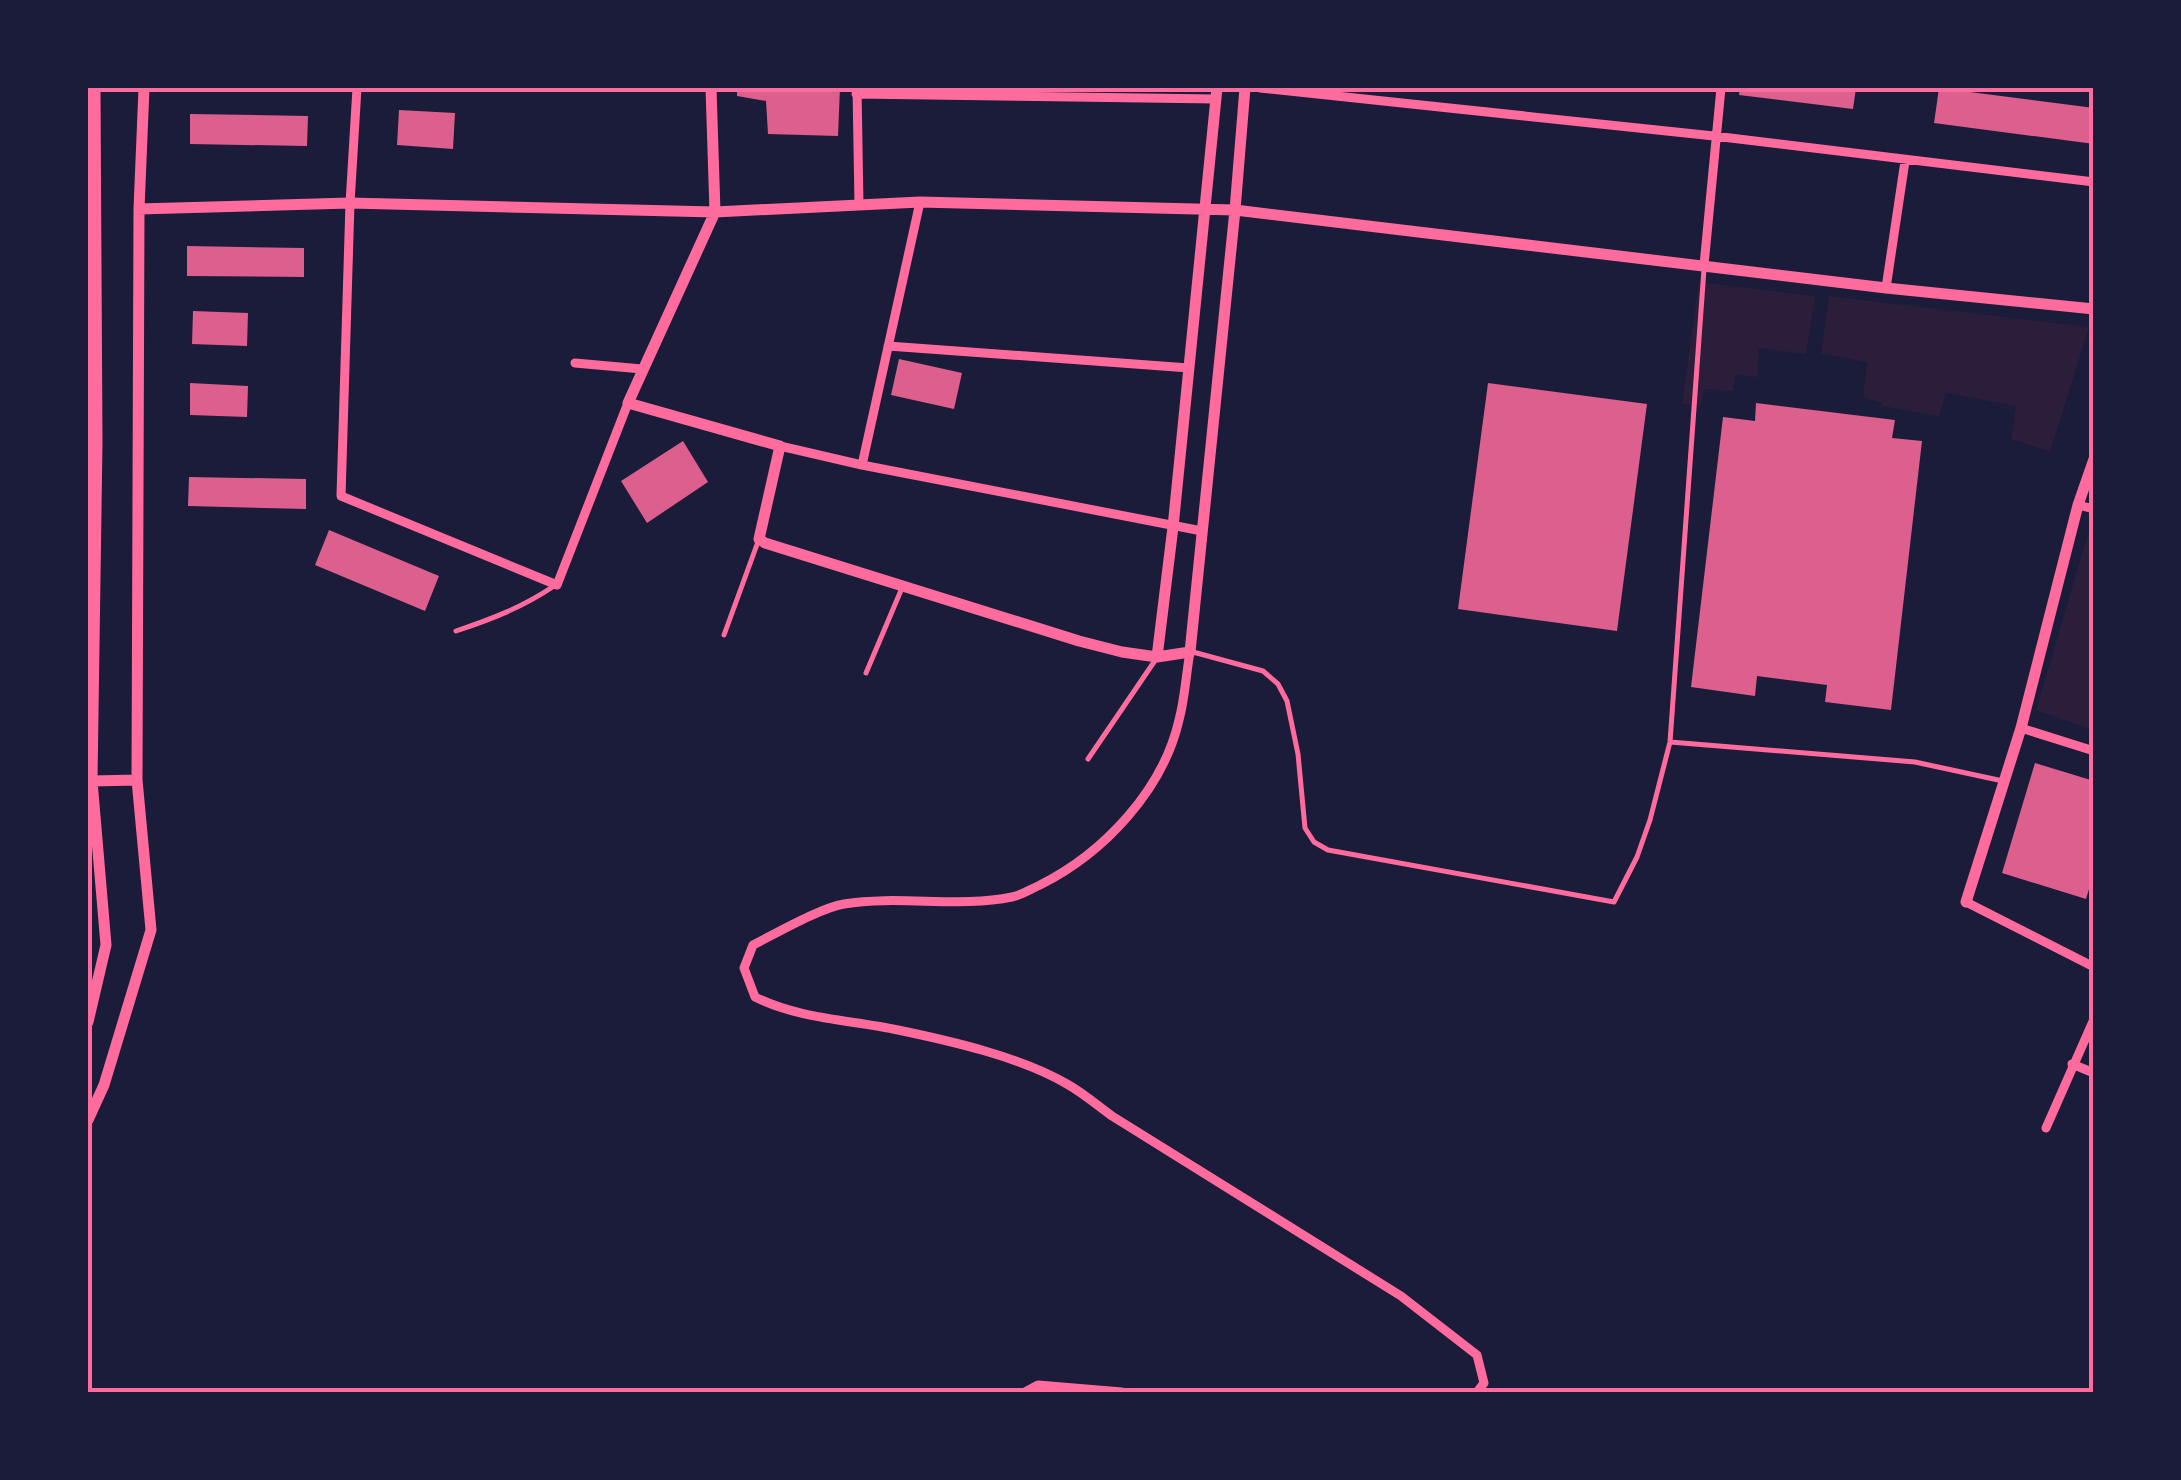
<svg xmlns="http://www.w3.org/2000/svg" width="2181" height="1480" font-family="Rubik,sans-serif">
<rect width="100%" height="100%" fill="#1b1b3a"/>
<path fill="#2a1e3b" d="M1699,282L1815,296L1806,354L1759,348L1757,377L1735,375L1733,391L1704,389L1701,406L1682,404Z
M1829,296L2089,327L2050,452L2011,439L2016,406L1946,393L1939,416L1882,406V403L1863,397L1867,362L1821,354Z
M2090,527L2094,528L2093,730L2036,710Z"/>
<path fill="#dd5f8e" d="M737,88H840L838,136L768,134L766,101L737,96Z
M1740,88H1856L1853,109L1739,95Z
M1939,88L2094,108V144L1934,123Z
M399,110L455,113L453,149L397,145Z
M190,114L308,116L307,146L190,144Z
M187,246L304,248V277L187,276Z
M193,311L248,313L247,346L192,344Z
M899,359L962,373L954,409L891,395Z
M190,383L248,386L247,417L190,415Z
M1488,383L1647,404L1617,631L1458,609Z
M1756,403L1895,420L1892,438L1922,441L1891,710L1825,702L1827,685L1757,676L1755,696L1691,687L1723,417L1755,421Z
M683,441L708,482L647,523L621,481Z
M189,477L306,479V509L188,506Z
M329,530L439,576L425,611L315,565Z
M2035,763L2094,781V873L2086,899L2002,873Z"/>
<g fill="none" stroke-linecap="round" stroke-linejoin="round">
<path stroke="#ff6b9d" stroke-width="5" d="M456,631C492,619 523,607 554,586
M724,635L759,539
M1193,652L1263,671L1278,684L1287,701L1298,754L1305,828L1314,842L1328,850L1614,902L1637,857L1650,820L1670,742L1704,269
M866,673L902,588
M1670,742L1915,762L2003,781
M1088,759L1156,659"/>
<path stroke="#ff6b9d" stroke-width="9" d="M357,88L350,203L341,496L557,585L628,403
M857,88L859,205
M1260,88L1714,136L2094,182
M856,94L1216,99
M1704,265L1721,88
M1886,288L1905,161
M888,346L1189,368
M575,363L642,369
M780,446L862,465L1202,531
M862,465L920,202
M2078,505L2094,509
M1190,652C1186,674 1185,698 1179,720C1163,790 1104,853 1040,885C1031,889 1022,895 1012,897C959,908 899,895 844,904C820,908 777,933 753,945L744,968L755,997C799,1019 851,1020 898,1030C951,1041 1021,1057 1067,1084C1083,1093 1097,1105 1112,1116L1401,1296L1477,1355L1484,1383L1477,1392
M2021,728L2094,751
M1966,902L2094,967
M2072,1064L2094,1073
M2046,1128L2094,1019
M1025,1392L1038,1385L1122,1392"/>
<path stroke="#ff6b9d" stroke-width="11" d="M711,88L715,212L628,403L780,446L759,539L765,543L1079,641L1122,652L1157,657L1190,652L1235,210L1245,88
M139,209L350,203L715,212L920,202L1235,210L1886,288L2094,309
M1157,657L1173,527L1217,88
M92,781L137,780
M1966,902L2021,728L2078,505L2094,459
M88,1022L106,945L92,781L97,443L95,88
M88,1120L104,1085L151,930L137,780L139,209L144,88"/>
</g>
<rect width="2181" height="1480" fill="none" stroke="#1b1b3a" stroke-width="180"/>
<rect x="90" y="90" width="2001" height="1300" fill="none" stroke="#ff6b9d" stroke-width="4"/>
</svg>
